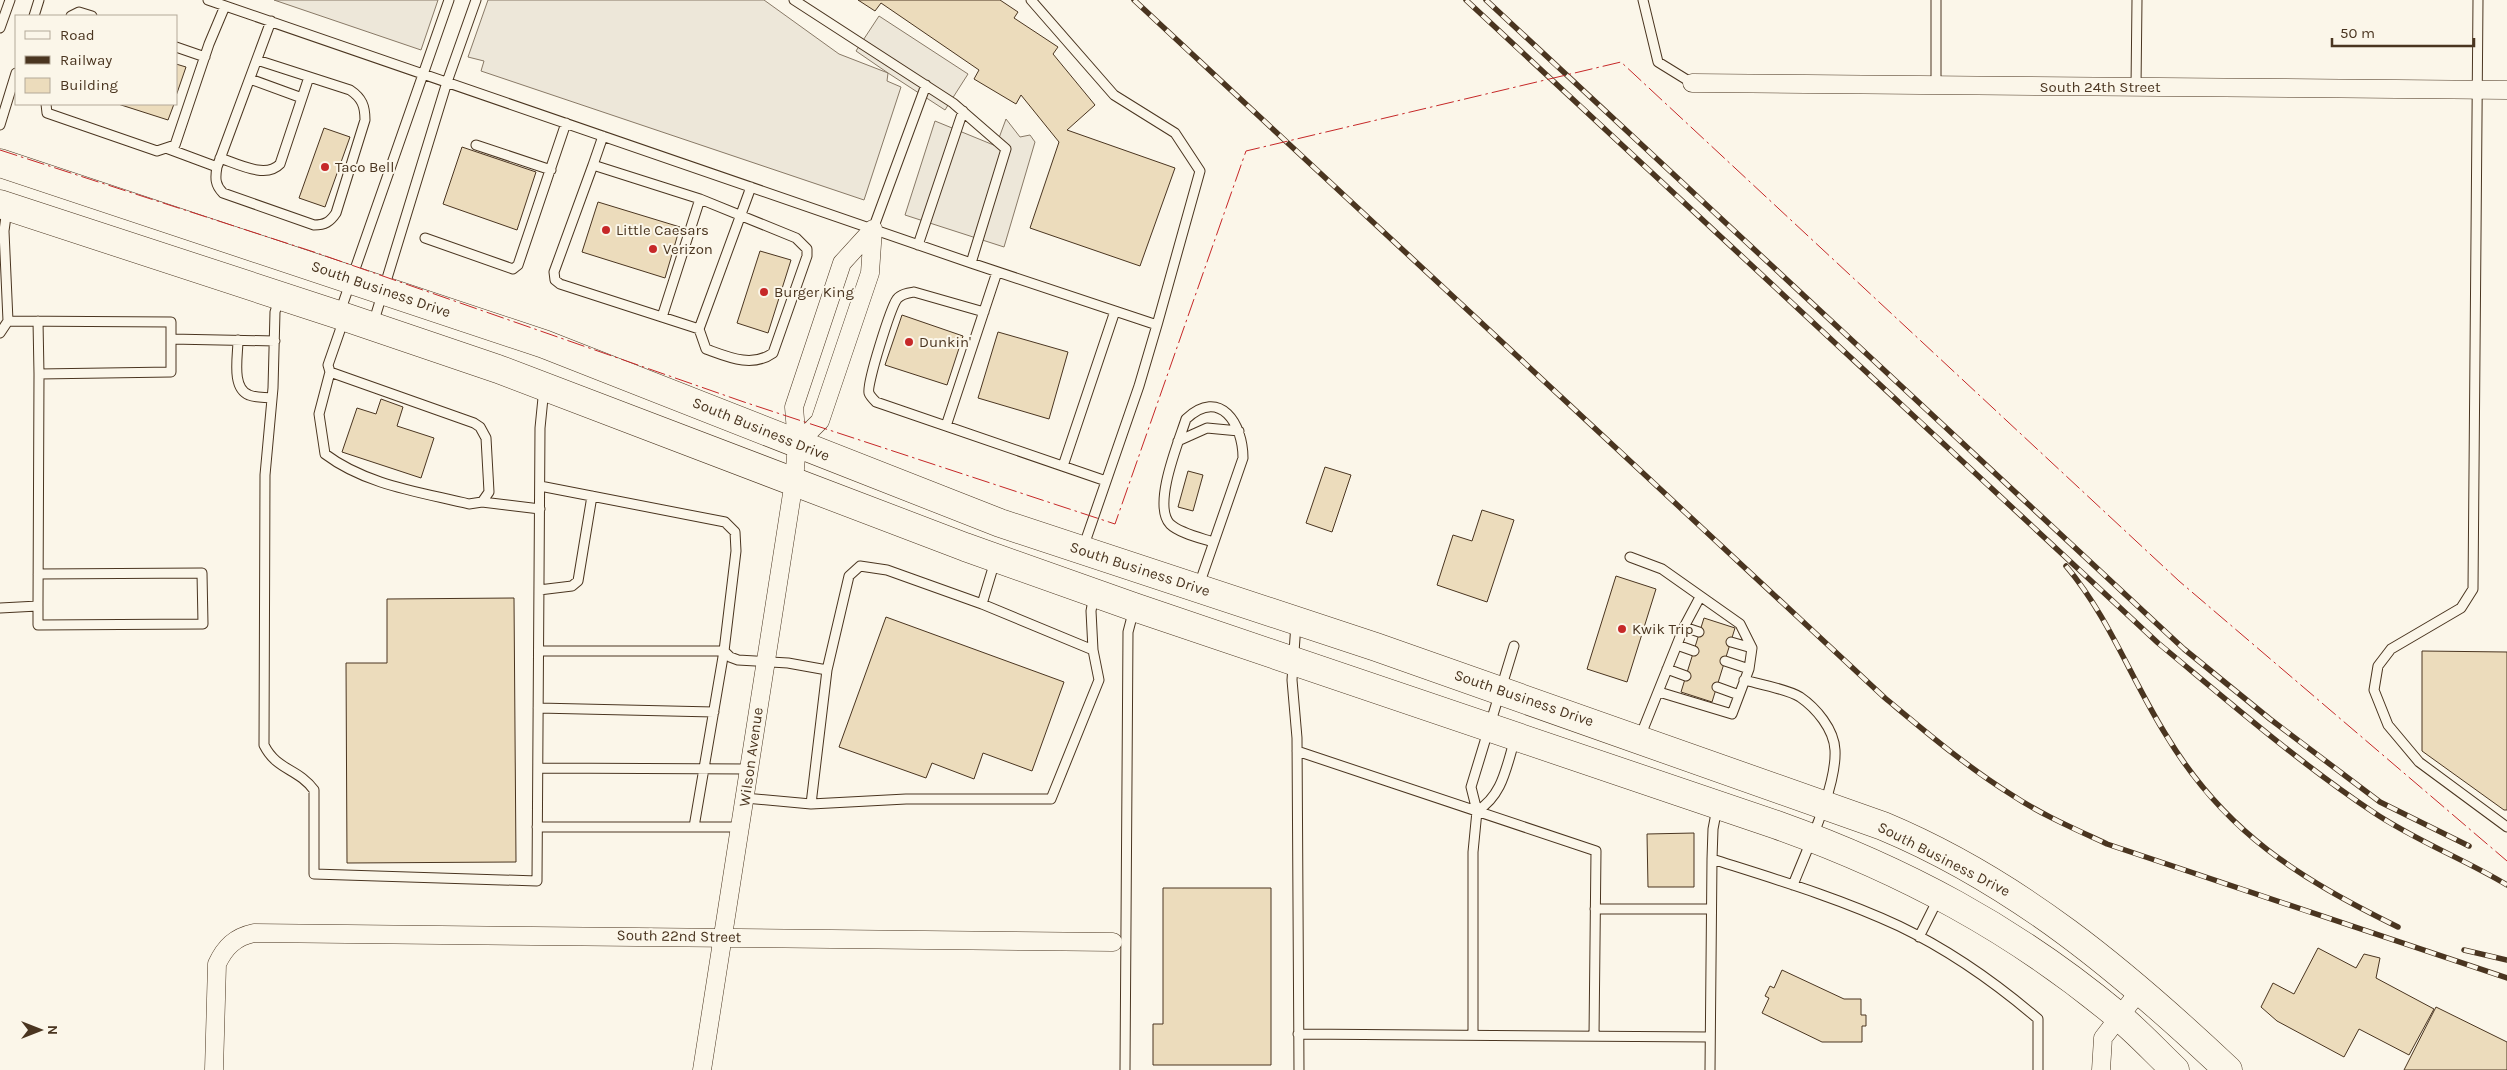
<svg xmlns="http://www.w3.org/2000/svg" width="2507" height="1070" font-family="Karla,sans-serif">
<rect width="100%" height="100%" fill="#fbf6e9"/>
<path fill="#ede7d9" stroke="#887966" d="M274,0H438L421,50Z
M488,0H764L839,54L888,73L856,51L879,16L968,74L945,110L888,73L887,81L901,87L864,200L481,71L484,61L468,57Z
M1006,119L1020,137L1030,135L1035,142L1004,247L905,215L935,121L996,146Z"/>
<path fill="#ecdcbc" stroke="#4a3520" d="M858,0H1000L1018,12L1014,18L1058,47L1053,54L1095,105L1067,130L1175,168L1140,266L1030,228L1059,142L1021,95L1016,104L974,79L979,70L881,3L875,11Z
M176,64L186,67L176,96Z
M118,104H174L168,120Z
M324,128L350,137L325,207L299,198Z
M462,147L536,172L517,230L443,204Z
M598,202L680,227L665,278L582,252Z
M760,251L791,260L768,333L737,323Z
M902,315L963,336L947,385L885,365Z
M998,332L1068,352L1049,419L978,398Z
M381,399L403,407L397,426L434,438L421,478L342,452L357,408L376,414Z
M1325,467L1351,475L1332,532L1306,523Z
M1188,471L1203,475L1193,511L1178,507Z
M1482,510L1514,520L1487,602L1437,585L1453,535L1472,541Z
M1616,576L1656,589L1627,682L1587,669Z
M514,598L516,862L347,863L346,663H387V599Z
M886,617L1064,682L1032,771L983,753L974,779L932,763L926,778L839,747Z
M1704,618L1735,628L1712,702L1681,692Z
M2422,651L2507,652V810H2504L2422,751Z
M1694,833V887H1648L1647,834Z
M1163,888H1271V1065H1153V1024H1163Z
M2318,948L2356,968L2364,954L2380,958L2376,978L2434,1009L2409,1055L2359,1029L2344,1057L2277,1021L2261,1007L2273,983L2294,994Z
M1782,970L1844,999H1861V1015H1866V1026H1862V1042H1822L1762,1013L1769,998L1765,996L1770,986L1774,988Z
M2436,1007L2507,1042V1070H2404Z"/>
<g fill="none" stroke-linecap="round" stroke-linejoin="round">
<g stroke="#4a3520" stroke-width="11">
<path id="service" d="M208,0L971,263L1157,325L1139,386L1083,548
M794,0L953,103L1006,149L971,263
M1031,0L1114,95L1175,133L1200,171L1157,325
M1643,0L1658,62L1692,83
M1936,0V85
M2478,0L2473,589L2461,608L2391,649L2378,666L2374,690L2388,725L2419,762L2507,827
M34,16L39,0
M71,16L79,12L92,16
M0,28L10,0
M176,47L205,57
M257,60L350,90C362,98 365,106 365,120L336,213C330,222 325,225 314,225L223,193C215,185 215,178 217,167L271,21
M250,79L302,98
M2136,87L2137,0
M46,104L47,113L157,151L175,145L209,44L225,6
M0,125L16,73
M476,145L551,170
M166,148L217,167
M220,158C238,164 266,179 280,164L309,77
M593,165L603,136
M7,209L4,231L8,321L171,322V372L39,374L38,321
M873,229L926,85
M425,238L513,269L518,265L566,123
M918,245L963,111
M279,299L275,312L273,388L265,475L264,745C277,771 298,768 314,790V874L537,881L540,428L544,388
M340,312L449,0
M984,312L914,292C908,293 901,294 897,299C891,307 866,385 869,393C870,396 874,400 876,402L1106,481
M662,317L700,199
M373,324L447,82L476,0
M699,329L560,284L555,280L554,272L593,165L700,199L796,238L807,249V256L773,353C752,368 728,357 706,349L699,329L751,187
M0,333L8,321
M171,339L275,341
M238,340C238,356 231,388 249,395C256,398 265,397 272,398
M330,372L319,414L325,454C366,485 420,492 469,504L482,502L489,492L486,438L480,427L474,423L330,372L328,365L344,319
M946,426L997,272
M1178,441L1207,428L1239,431
M1063,466L1115,311
M540,486L725,522L735,532L736,551L724,651L730,657L738,660L788,663L827,670L811,804
M482,502L540,509
M1630,557L1662,569L1740,624L1752,648L1749,669L1732,714L1659,692
M38,574L202,573L203,624L38,625V606
M1199,585L1243,458C1243,424 1220,387 1186,419C1179,441 1152,505 1170,524C1179,533 1201,538 1213,542
M539,590L572,586L578,581L592,496
M982,604L1093,650
M0,608L38,606L39,374
M1296,624L1292,680L1297,738L1299,1070
M1684,627L1700,597
M1731,642L1752,648
M1677,645L1694,651
M539,651H724L694,827
M1725,661L1749,669
M1667,669L1686,676
M827,670L849,576L860,566L887,570L982,604L995,561
M1744,680C1759,684 1787,689 1800,697C1816,708 1834,729 1835,750C1837,786 1807,849 1793,885
M1717,687L1739,695
M538,708L714,712
M1640,737L1684,627L1699,632
M1297,751L1596,851L1594,1036
M538,768L749,769
M745,798L811,804L906,799H1051L1099,680L1093,650L1091,611L1094,595
M1477,811C1503,795 1506,767 1515,739
M537,827H741
M1712,859C1775,879 1839,898 1899,926C1949,950 1996,983 2038,1019V1070
M1595,909H1711
M1919,937L1938,899
M1298,1034L1710,1037
M1473,1035V852L1477,811L1471,787L1514,646
M1125,1070L1128,632L1134,609
M1710,1070L1712,859L1713,829L1717,808"/>
</g>
<g stroke="#4a3520" stroke-width="19">
<path id="minor" d="M1692,83L2507,90
M797,444L820,421L870,273L873,229
M214,1070L217,964C225,947 235,937 254,933L1113,942
M702,1070L794,481L797,444L794,407L842,263L873,229
M2101,1070L2103,1038L2140,990"/>
</g>
<g stroke="#4a3520" stroke-width="29">
<path id="primary" d="M0,163L544,344L1000,523L1376,647L1883,826C2017,882 2124,972 2228,1070
M0,204L339,315L498,369L965,547L1134,607L1777,825C1903,870 2014,929 2117,1015C2138,1032 2156,1052 2175,1070"/>
</g>
<use href="#service" stroke="#fbf6e9" stroke-width="9"/>
<use href="#minor" stroke="#fbf6e9" stroke-width="18"/>
<use href="#primary" stroke="#fbf6e9" stroke-width="28"/>
<g stroke="#4a3520" stroke-width="5.5">
<path id="rail" d="M1134,0L1885,698C1926,732 1967,767 2012,795C2042,815 2075,829 2107,844L2507,978
M1466,0L2158,643C2228,701 2298,762 2373,812C2416,841 2464,859 2507,885
M1486,0L2184,649L2270,719L2380,802L2469,846
M2066,566C2109,617 2131,679 2166,735C2225,833 2299,878 2398,927
M2464,950L2507,960"/>
</g>
<use href="#rail" stroke="#fbf6e9" stroke-width="4" stroke-dasharray="11" stroke-linecap="butt"/>
<path stroke="#c62828" stroke-width="1" stroke-dasharray="18 4 2.5 4" stroke-linecap="butt" d="M0,150L314,252L744,402L1115,524L1246,151L1621,62L2179,581L2507,861"/>
</g>
<g fill="#c62828" stroke="#fbf6e9" stroke-width="2">
<circle cx="325" cy="167" r="5"/>
<circle cx="606" cy="230" r="5"/>
<circle cx="653" cy="249" r="5"/>
<circle cx="764" cy="292" r="5"/>
<circle cx="909" cy="342" r="5"/>
<circle cx="1622" cy="629" r="5"/>
</g>
<g text-anchor="middle" stroke-width="4" stroke-linejoin="round" paint-order="stroke">
<g font-size="15" fill="#4a3520" stroke="#fbf6e9">
<text x="2100" y="92">South 24th Street</text>
<text transform="translate(381 289) rotate(19)" y="5">South Business Drive</text>
<text transform="translate(761 429) rotate(22)" y="5">South Business Drive</text>
<text transform="translate(1140 569) rotate(18)" y="5">South Business Drive</text>
<text transform="translate(1524 698) rotate(19)" y="5">South Business Drive</text>
<text transform="translate(751 757) rotate(-82)" y="5">Wilson Avenue</text>
<text transform="translate(1944 859) rotate(27)" y="5">South Business Drive</text>
<text transform="translate(679 936) rotate(1)" y="5">South 22nd Street</text>
</g>
<g font-size="15" fill="#4a3520" stroke="#fbf6e9" text-anchor="start">
<text x="335" y="172">Taco Bell</text>
<text x="616" y="235">Little Caesars</text>
<text x="663" y="254">Verizon</text>
<text x="774" y="297">Burger King</text>
<text x="919" y="347">Dunkin'</text>
<text x="1632" y="634">Kwik Trip</text>
</g>
</g>
<rect x="15" y="15" width="162" height="90" fill="#fbf6e9" stroke="#b4a999"/>
<rect x="25" y="31" width="25" height="8" fill="#fbf6e9" stroke="#b4a999"/>
<text x="60" y="40" font-size="15" fill="#4a3520">Road</text>
<rect x="25" y="56" width="25" height="8" fill="#4a3520" stroke="#b4a999"/>
<text x="60" y="65" font-size="15" fill="#4a3520">Railway</text>
<rect x="25" y="78" width="25" height="15" fill="#ecdcbc" stroke="#b4a999"/>
<text x="60" y="90" font-size="15" fill="#4a3520">Building</text>
<g transform="translate(40 1030) rotate(90)" stroke="#fbf6e9" stroke-width="4" paint-order="stroke">
<path d="M0-4L9 19L0 12L-9 19Z" fill="#4a3520"/>
<text y="-8" font-size="14" font-weight="bold" text-anchor="middle" fill="#4a3520">N</text>
</g>
<path d="M2332 38v8h142v-8" fill="none" stroke="#4a3520" stroke-width="2.5"/>
<text x="2340" y="38" font-size="15" fill="#4a3520" stroke="#fbf6e9" stroke-width="4" paint-order="stroke">50 m</text>
</svg>
